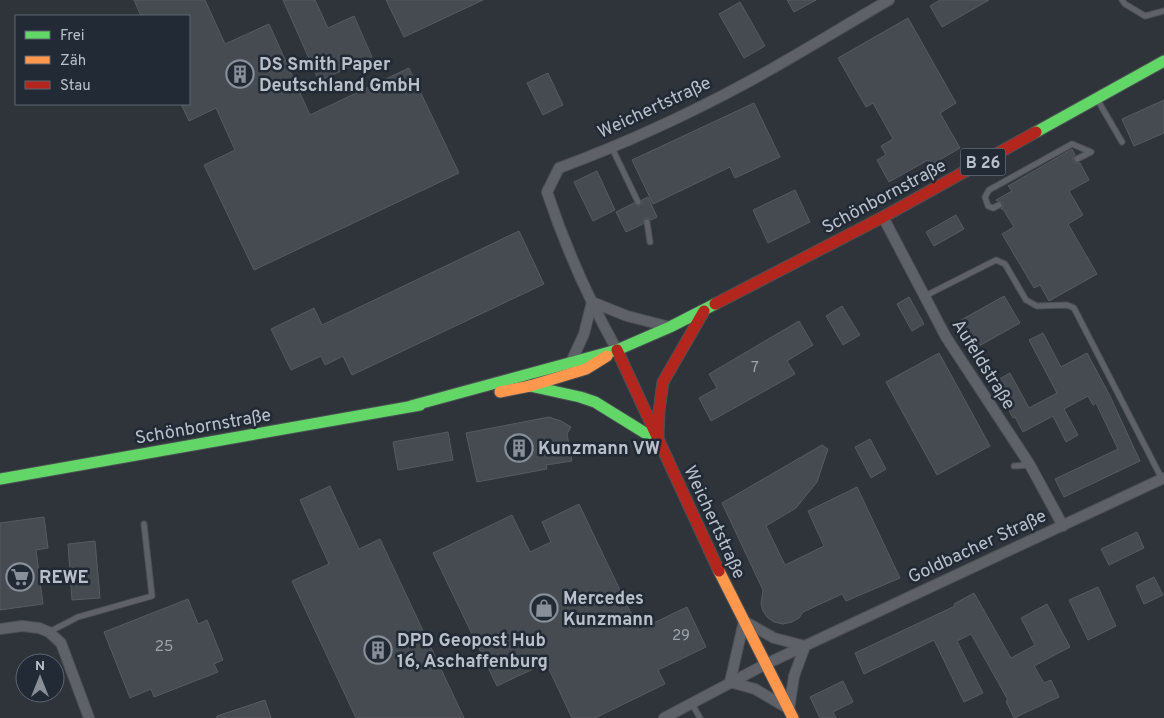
<svg xmlns="http://www.w3.org/2000/svg" width="1164" height="718" font-family="Overpass,sans-serif">
<rect width="100%" height="100%" fill="#2e343a"/>
<path fill="#464b51" stroke="#565b61" d="M134,0H205L225,44L269,24L310,115L409,68L459,173L254,270L204,165L235,150L216,108L189,121L181,104H189V16H141Z
M283,0H315L328,28L354,16L372,57L319,81Z
M386,0H483L404,37Z
M787,0H816L794,12Z
M940,0H989L942,27L930,6Z
M740,2L765,46L744,58L719,14Z
M908,18L956,103L940,113L960,148L931,165L928,160L889,182L877,160L886,155L881,146L893,139L873,103L866,107L838,58Z
M548,73L563,105L543,115L527,83Z
M1164,100V133L1134,146L1122,119Z
M754,103L780,157L735,178L730,167L653,204L632,160Z
M1072,149L1075,155L1073,158V161L1076,163H1080L1089,180L1069,191L1083,215L1068,224L1097,274L1049,301L1040,285L1034,288L1002,234L1014,227L1003,209H1001L1003,206V203L996,200L1012,191L1008,186Z
M597,171L615,210L593,221L574,182Z
M795,190L810,222L768,243L753,210Z
M648,197L657,217L651,220L648,218H645L643,224L626,232L616,212L634,203L639,206L642,204V200Z
M956,215L964,229L934,246L926,232Z
M519,231L544,284L352,375L343,356L325,365L321,356L291,370L271,329L314,308L322,325Z
M1004,296L1020,323L972,350L956,323Z
M909,297L924,324L912,331L897,304Z
M842,306L860,335L843,345L826,316Z
M799,321L813,345L787,361L795,374L711,421L699,398L717,388L709,374Z
M1043,333L1061,367L1087,353L1110,396L1140,461L1064,497L1055,479L1118,449L1096,403L1093,405L1088,396L1064,409L1078,435L1066,442L1053,416L1023,432L1015,417L1013,418L994,382L1010,373L1029,408L1057,393L1029,340Z
M939,353L990,446L937,475L886,382Z
M549,417L561,421L571,427L567,434L572,461L546,465L547,469L477,482L466,433Z
M448,432L453,460L398,470L393,442Z
M870,439L886,469L871,478L855,447Z
M822,445L828,449L817,482L796,508L766,526L785,565L824,546L808,511L857,487L900,578L846,601L842,594L803,612L799,618L792,622L783,624L774,622L767,617L763,611L761,604L763,590L722,503Z
M330,486L359,549L380,539L464,718H356L292,581L329,564L300,500Z
M579,504L639,630L687,607L706,647L658,670L665,684L595,718H572L546,663L497,686L433,553L512,515L530,552L551,542L542,522Z
M44,517L48,548L36,550L43,604L0,610V523Z
M1137,532L1144,548L1109,565L1101,549Z
M95,541L100,598L72,600L68,544Z
M1154,577L1163,595L1144,604L1136,586Z
M1098,587L1116,626L1088,640L1069,600Z
M974,593L1011,658L1035,645L1021,618L1047,604L1070,647L1034,666L1044,683L1051,680L1059,697L1014,718L1006,701L1008,700L971,634L957,641L983,693L964,702L934,640L864,674L855,653L955,606L954,604Z
M188,599L198,624L207,620L223,660L214,664L218,672L154,697L151,689L130,698L104,632Z
M843,681L853,702L833,712L836,718H820L810,697Z
M265,700L271,718H217V716Z"/>
<g fill="none" stroke-linecap="round" stroke-linejoin="round">
<g stroke="#4c5055" stroke-width="7">
<path id="lane" d="M1122,0L1125,4L1145,16L1164,11
M1097,99L1122,142
M612,148L638,202
M999,205L993,208L988,206L985,197L989,190L1072,144L1091,152L1077,159
M647,222L650,242
M925,296L996,260L1005,264L1026,300L1037,306L1067,305L1074,308L1162,479
M1014,466L1030,465
M49,632L78,617L152,596L144,524
M692,704L700,718"/>
</g>
<g stroke="#4c5055" stroke-width="12">
<path id="street" d="M883,217L946,337L1030,465L1063,526
M592,302L627,316L670,327
M617,350C589,300 565,246 547,192L559,168C624,144 687,115 748,82C796,56 842,27 889,0
M571,362L584,334L592,302
M0,629L22,626L39,628L49,632L61,643L89,718
M730,682L755,689L789,709L794,676L805,646
M730,682L744,621L774,638L805,646
M664,718L766,664L1164,478"/>
</g>
<g stroke="#4c5055" stroke-width="13">
<path id="fast" d="M1036,132L1164,61
M530,386L580,397L595,402L658,441
M411,406L617,350L670,327L715,304
M0,479L420,405"/>
</g>
<g stroke="#4c5055" stroke-width="13">
<path id="slow" d="M500,392L530,386L586,369L607,356
M719,571L793,718"/>
</g>
<g stroke="#4c5055" stroke-width="13">
<path id="jam" d="M715,304L883,217L1036,132
M617,350L719,571
M658,438L659,411L663,382L704,311"/>
</g>
<use href="#lane" stroke="#5e6268" stroke-width="5"/>
<use href="#street" stroke="#5e6268" stroke-width="10"/>
<use href="#fast" stroke="#63d668" stroke-width="11"/>
<use href="#slow" stroke="#ff974d" stroke-width="11"/>
<use href="#jam" stroke="#b3261e" stroke-width="11"/>
</g>
<defs>
<g id="building-ring" transform="scale(1.4375)"><circle r="9.5" fill="#212a35" stroke="#888f98" stroke-width="1.5"/><path d="M-4-6H4V6H1V3H-1V6H-4ZM-2.5-4.3h1.7v1.8h-1.7ZM.8-4.3h1.7v1.8H.8ZM-2.5-1h1.7V.8h-1.7ZM.8-1h1.7V.8H.8Z" fill="#888f98"/></g>
<g id="supermarket-ring" transform="scale(1.4375)"><circle r="9.5" fill="#212a35" stroke="#888f98" stroke-width="1.5"/><path d="M-6-5.5h2.5l.6 2H6L4.5 2H-2.5L-4.4-4H-6ZM-1.5 3.2a1.3 1.3 0 1 0 .1 0ZM3 3.2a1.3 1.3 0 1 0 .1 0Z" fill="#888f98"/></g>
<g id="shop-ring" transform="scale(1.4375)"><circle r="9.5" fill="#212a35" stroke="#888f98" stroke-width="1.5"/><path d="M-5-2.5h2.3a2.7 3.5 0 0 1 5.4 0H5L5.5 6h-11ZM-1.5-2.5h3a1.5 2.3 0 0 0-3 0Z" fill="#888f98"/></g>
</defs>
<g fill-rule="evenodd">
<use href="#building-ring" x="240" y="74"/>
<use href="#building-ring" x="519" y="448"/>
<use href="#supermarket-ring" x="20" y="577"/>
<use href="#shop-ring" x="544" y="608"/>
<use href="#building-ring" x="378" y="650"/>
</g>
<g text-anchor="middle" stroke-width="5" stroke-linejoin="round" paint-order="stroke">
<g font-size="15" fill="#9ca3ac">
<text x="755" y="372">7</text>
<text x="681" y="640">29</text>
<text x="164" y="651">25</text>
</g>
<rect fill="#212a35" stroke="#8b939d" stroke-width="1" x="960.5" y="148.5" width="45" height="27" rx="4"/>
<g font-size="16" font-weight="bold" fill="#b9c0ca">
<text x="983" y="168">B 26</text>
</g>
<g font-size="18" font-weight="bold" fill="#b9c0ca" stroke="#212a35" text-anchor="start">
<text x="259" y="70">DS Smith Paper<tspan x="259" dy="21">Deutschland GmbH</tspan></text>
<text x="538" y="454">Kunzmann VW</text>
<text x="39" y="583">REWE</text>
<text x="563" y="604">Mercedes<tspan x="563" dy="21">Kunzmann</tspan></text>
<text x="397" y="646">DPD Geopost Hub<tspan x="397" dy="21">16, Aschaffenburg</tspan></text>
</g>
<g font-size="18" fill="#b9c0ca" stroke="#212a35">
<text transform="translate(654 107) rotate(-25)" y="6">Weichertstraße</text>
<text transform="translate(884 196) rotate(-28)" y="6">Schönbornstraße</text>
<text transform="translate(984 364) rotate(58)" y="6">Aufeldstraße</text>
<text transform="translate(203 426) rotate(-10)" y="6">Schönbornstraße</text>
<text transform="translate(715 522) rotate(65)" y="6">Weichertstraße</text>
<text transform="translate(977 546) rotate(-25)" y="6">Goldbacher Straße</text>
</g>
</g>
<rect x="15" y="15" width="175" height="90" fill="#212a35" stroke="#5e6671"/>
<rect x="25" y="31" width="25" height="8" fill="#63d668" stroke="#5e6671"/>
<text x="60" y="40" font-size="15" fill="#b9c0ca">Frei</text>
<rect x="25" y="56" width="25" height="8" fill="#ff974d" stroke="#5e6671"/>
<text x="60" y="65" font-size="15" fill="#b9c0ca">Zäh</text>
<rect x="25" y="81" width="25" height="8" fill="#b3261e" stroke="#5e6671"/>
<text x="60" y="90" font-size="15" fill="#b9c0ca">Stau</text>
<g transform="translate(40 678)"><circle r="24" fill="#212a35" stroke="#5e6671"/>
<path d="M0-4L9 19L0 12L-9 19Z" fill="#888f98"/>
<text y="-8" font-size="14" font-weight="bold" text-anchor="middle" fill="#b9c0ca">N</text>
</g>
</svg>
